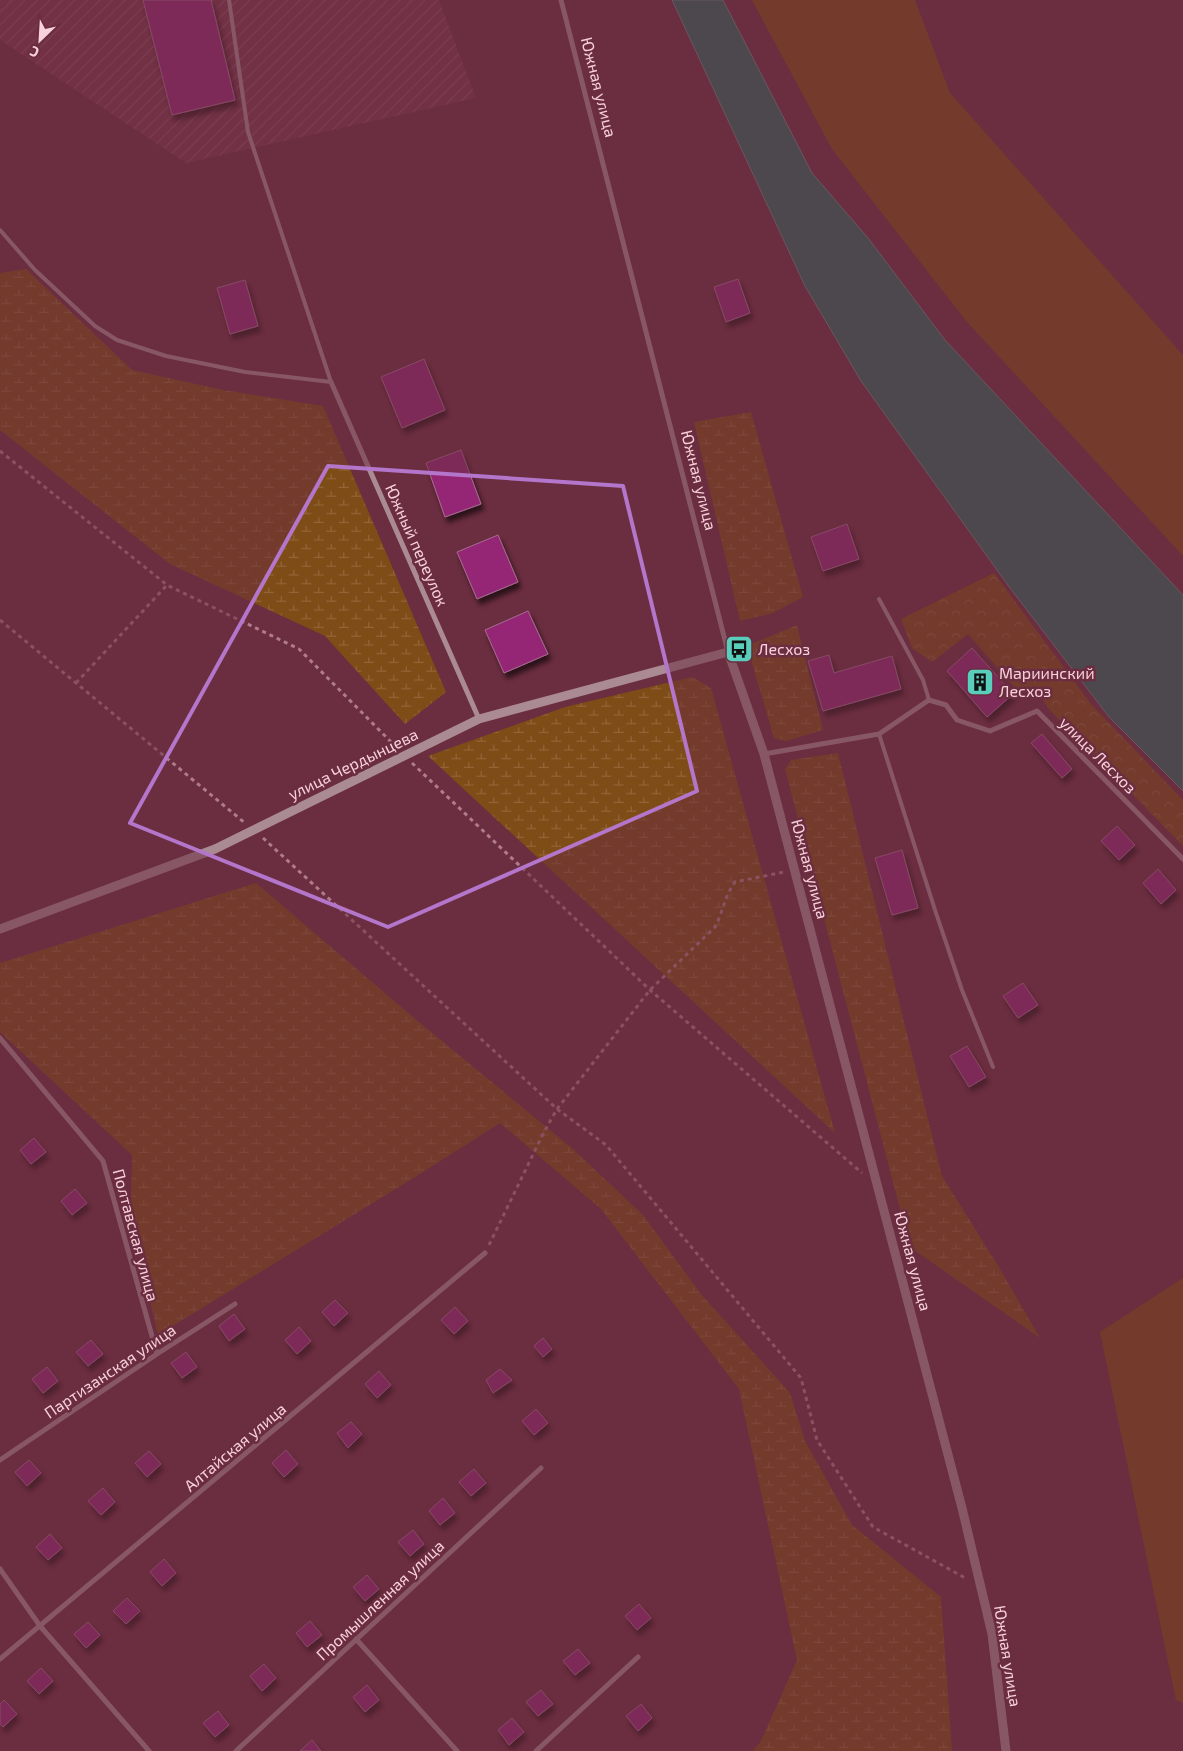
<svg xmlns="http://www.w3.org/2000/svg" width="1183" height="1751" font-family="'Exo 2',sans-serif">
<defs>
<pattern id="industrial-furrows" width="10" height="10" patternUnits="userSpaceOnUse" patternTransform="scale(1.25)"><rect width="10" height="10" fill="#7a354c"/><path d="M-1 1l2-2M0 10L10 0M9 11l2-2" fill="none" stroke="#8e5165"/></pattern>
<pattern id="forest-crowns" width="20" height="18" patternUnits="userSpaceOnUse" patternTransform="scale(1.25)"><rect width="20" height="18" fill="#7e4c16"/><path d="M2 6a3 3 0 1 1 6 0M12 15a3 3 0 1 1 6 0" fill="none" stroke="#916537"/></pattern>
<pattern id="wetland-marsh" width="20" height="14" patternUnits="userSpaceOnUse" patternTransform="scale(1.25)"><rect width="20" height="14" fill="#7e4c16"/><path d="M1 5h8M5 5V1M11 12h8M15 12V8" fill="none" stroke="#916537"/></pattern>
<filter id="shadow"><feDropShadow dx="3" dy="5.5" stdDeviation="2.5" flood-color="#0009"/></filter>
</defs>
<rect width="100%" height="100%" fill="#6b2d40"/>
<path fill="url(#industrial-furrows)" d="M0,0H439L476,98L186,163L0,40Z"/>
<path fill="#7e4c16" d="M752,0H915L950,93L1183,355V556L967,322L832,149Z
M1183,1278V1703L1176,1700L1100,1332Z"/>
<path fill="url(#forest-crowns)" d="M994,573L1091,704L1183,800V846L1049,709L1034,686L1018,691L968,634L932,662L912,648L901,619Z"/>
<path fill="url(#wetland-marsh)" d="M26,269L132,370L223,390L323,406L446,692L405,724L325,636L170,564L0,430V273Z
M751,412L803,597L773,613L740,621L694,422Z
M797,625L823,730L786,741L774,738L747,646Z
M692,677L711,688L835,1133L428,756L565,707Z
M838,753L942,1176L997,1264L1040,1338L910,1247L785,769L791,760Z
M256,883L420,1023L573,1149L643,1215L701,1294L790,1393L805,1441L852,1525L941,1597L952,1751H753L761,1741L797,1660L739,1389L601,1209L500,1123L420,1174L158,1335L131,1217L132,1155L0,1032V963Z"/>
<path fill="#29685f" stroke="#678884" d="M672,0H723L812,173L868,238L945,340L1183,595V791L1109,717L1010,588L861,381L805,286Z"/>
<path fill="#952774" stroke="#a76c91" filter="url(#shadow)" d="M143,0H211L235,100L172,115Z
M738,279L750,313L726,322L714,287Z
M245,280L258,326L230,334L217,288Z
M424,359L445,410L402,428L381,377Z
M461,450L481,504L445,517L426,463Z
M847,524L859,559L823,571L811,537Z
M498,535L518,582L477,599L457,552Z
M528,611L548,654L504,673L485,630Z
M972,648L1013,694L987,717L947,671Z
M829,655L834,673L892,656L901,689L823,711L808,661Z
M1042,734L1072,769L1062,778L1031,743Z
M1117,826L1135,845L1119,860L1101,841Z
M902,850L918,908L892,915L875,858Z
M1158,869L1176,890L1161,904L1143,883Z
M1023,983L1038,1005L1018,1018L1003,996Z
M967,1046L986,1077L969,1087L950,1056Z
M34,1138L46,1152L31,1164L20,1150Z
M75,1189L87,1203L72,1215L61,1201Z
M335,1300L348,1313L334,1326L322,1312Z
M455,1307L468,1321L454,1334L441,1320Z
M234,1314L245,1329L229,1341L219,1326Z
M299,1327L311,1341L297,1354L285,1340Z
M543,1338L552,1349L543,1357L534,1346Z
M91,1340L103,1354L88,1366L76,1352Z
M186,1352L197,1367L182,1378L171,1363Z
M47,1367L58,1381L43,1393L32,1379Z
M500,1369L512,1380L493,1393L486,1380Z
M379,1371L391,1385L377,1398L365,1384Z
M536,1409L548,1423L534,1435L522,1421Z
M351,1422L362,1434L348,1448L337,1433Z
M286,1450L298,1464L284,1477L272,1463Z
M149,1451L161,1464L147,1477L135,1463Z
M29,1460L41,1473L27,1486L15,1472Z
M474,1469L486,1483L471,1496L459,1482Z
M103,1488L115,1502L101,1515L88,1501Z
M443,1498L455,1513L440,1525L429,1511Z
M413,1530L424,1544L410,1556L398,1542Z
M50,1534L62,1548L48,1560L36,1547Z
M164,1559L176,1573L162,1586L150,1572Z
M367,1575L379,1589L365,1601L353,1587Z
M127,1598L140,1611L126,1624L113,1611Z
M639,1604L651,1618L637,1630L625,1616Z
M310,1621L322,1635L307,1647L296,1633Z
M88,1622L100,1635L86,1648L74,1634Z
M578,1649L590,1663L575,1675L563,1661Z
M264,1664L276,1678L262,1691L250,1676Z
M41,1668L53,1681L39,1694L27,1681Z
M367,1685L379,1700L365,1712L353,1697Z
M541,1690L553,1704L538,1716L526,1702Z
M4,1700L17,1714L3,1727L0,1724V1704Z
M641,1704L652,1718L638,1731L626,1716Z
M218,1711L229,1725L215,1737L203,1723Z
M512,1718L524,1732L509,1745L498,1730Z
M312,1740L321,1751H300Z"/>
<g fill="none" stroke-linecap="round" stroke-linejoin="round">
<path stroke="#af7c8a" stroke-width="3" stroke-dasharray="4 4" stroke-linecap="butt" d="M0,451L167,585L299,649L397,748
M0,620L245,823
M76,683L167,585
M412,763L650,990L862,1173
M263,838L557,1109L606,1145L801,1378L817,1440L873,1527L967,1579
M489,1245L543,1134L557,1109L650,990L715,927C723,912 725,895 735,882L784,872"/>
<path stroke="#ab8b93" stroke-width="4" d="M0,230L35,270L95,326L117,340L166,356L245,372L331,382L248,132L229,0
M879,599L923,680L929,700
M879,734L935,910L962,990L993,1067"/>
<path stroke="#ab8b93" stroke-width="5" d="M561,0L728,652
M331,382L479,719
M764,754L879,734L929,700L946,705L957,720L990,731L1037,711L1183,859
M0,1038L103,1161L157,1354
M0,1460L157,1354L235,1304
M0,1569L40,1626L149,1751
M356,1639L457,1751
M0,1659L485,1253
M236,1751L541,1468
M536,1751L638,1657"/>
<path stroke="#ab8b93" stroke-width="9" d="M0,929L215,849L479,719L728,652L764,754L962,1508L992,1634L1006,1751"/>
</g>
<path d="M0 0H1183V1751H0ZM328,466L623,486L697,791L388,927L130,823Z" fill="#6b2d40" fill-opacity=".55" fill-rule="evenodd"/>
<path fill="none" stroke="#b376cb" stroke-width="4" stroke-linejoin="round" d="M328,466L623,486L697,791L388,927L130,823Z"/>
<defs>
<g id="bus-square" transform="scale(1.4375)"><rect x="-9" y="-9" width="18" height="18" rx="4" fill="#5acebd" stroke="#6b2d40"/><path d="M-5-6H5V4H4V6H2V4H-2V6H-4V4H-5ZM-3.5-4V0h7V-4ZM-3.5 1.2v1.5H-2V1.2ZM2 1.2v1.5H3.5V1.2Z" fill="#111"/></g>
<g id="building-square" transform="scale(1.4375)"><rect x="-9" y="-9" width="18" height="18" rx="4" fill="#5acebd" stroke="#6b2d40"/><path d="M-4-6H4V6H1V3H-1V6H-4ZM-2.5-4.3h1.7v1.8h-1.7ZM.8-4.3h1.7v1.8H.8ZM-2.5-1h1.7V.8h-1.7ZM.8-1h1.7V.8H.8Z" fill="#111"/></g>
</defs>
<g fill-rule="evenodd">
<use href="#bus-square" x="739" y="649"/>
<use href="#building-square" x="980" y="682"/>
</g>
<g text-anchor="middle" stroke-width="5" stroke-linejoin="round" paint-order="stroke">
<g font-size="16" fill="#f8d1da" stroke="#6b2d40">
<text transform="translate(599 87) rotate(76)" y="6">Южная улица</text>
<text transform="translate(699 480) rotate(76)" y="6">Южная улица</text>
<text transform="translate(417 545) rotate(66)" y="6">Южный переулок</text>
<text transform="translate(1098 755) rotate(45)" y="6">улица Лесхоз</text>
<text transform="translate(353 764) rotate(-26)" y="6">улица Чердынцева</text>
<text transform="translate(810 869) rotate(75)" y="6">Южная улица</text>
<text transform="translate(136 1235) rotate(75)" y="6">Полтавская улица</text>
<text transform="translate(913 1261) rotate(75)" y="6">Южная улица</text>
<text transform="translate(110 1371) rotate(-34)" y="6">Партизанская улица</text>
<text transform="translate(235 1447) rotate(-40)" y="6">Алтайская улица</text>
<text transform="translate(380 1600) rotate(-43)" y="6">Промышленная улица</text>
<text transform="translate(1008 1656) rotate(81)" y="6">Южная улица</text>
</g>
<g font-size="16" fill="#f8d1da" stroke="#6b2d40" text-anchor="start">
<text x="758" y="655">Лесхоз</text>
<text x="999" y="679">Мариинский<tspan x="999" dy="18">Лесхоз</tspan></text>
</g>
</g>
<g transform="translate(40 40) rotate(205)" stroke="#6b2d40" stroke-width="4" paint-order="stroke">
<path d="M0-4L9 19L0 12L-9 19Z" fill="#f8d1da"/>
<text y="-8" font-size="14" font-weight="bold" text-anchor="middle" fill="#f8d1da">С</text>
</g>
</svg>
